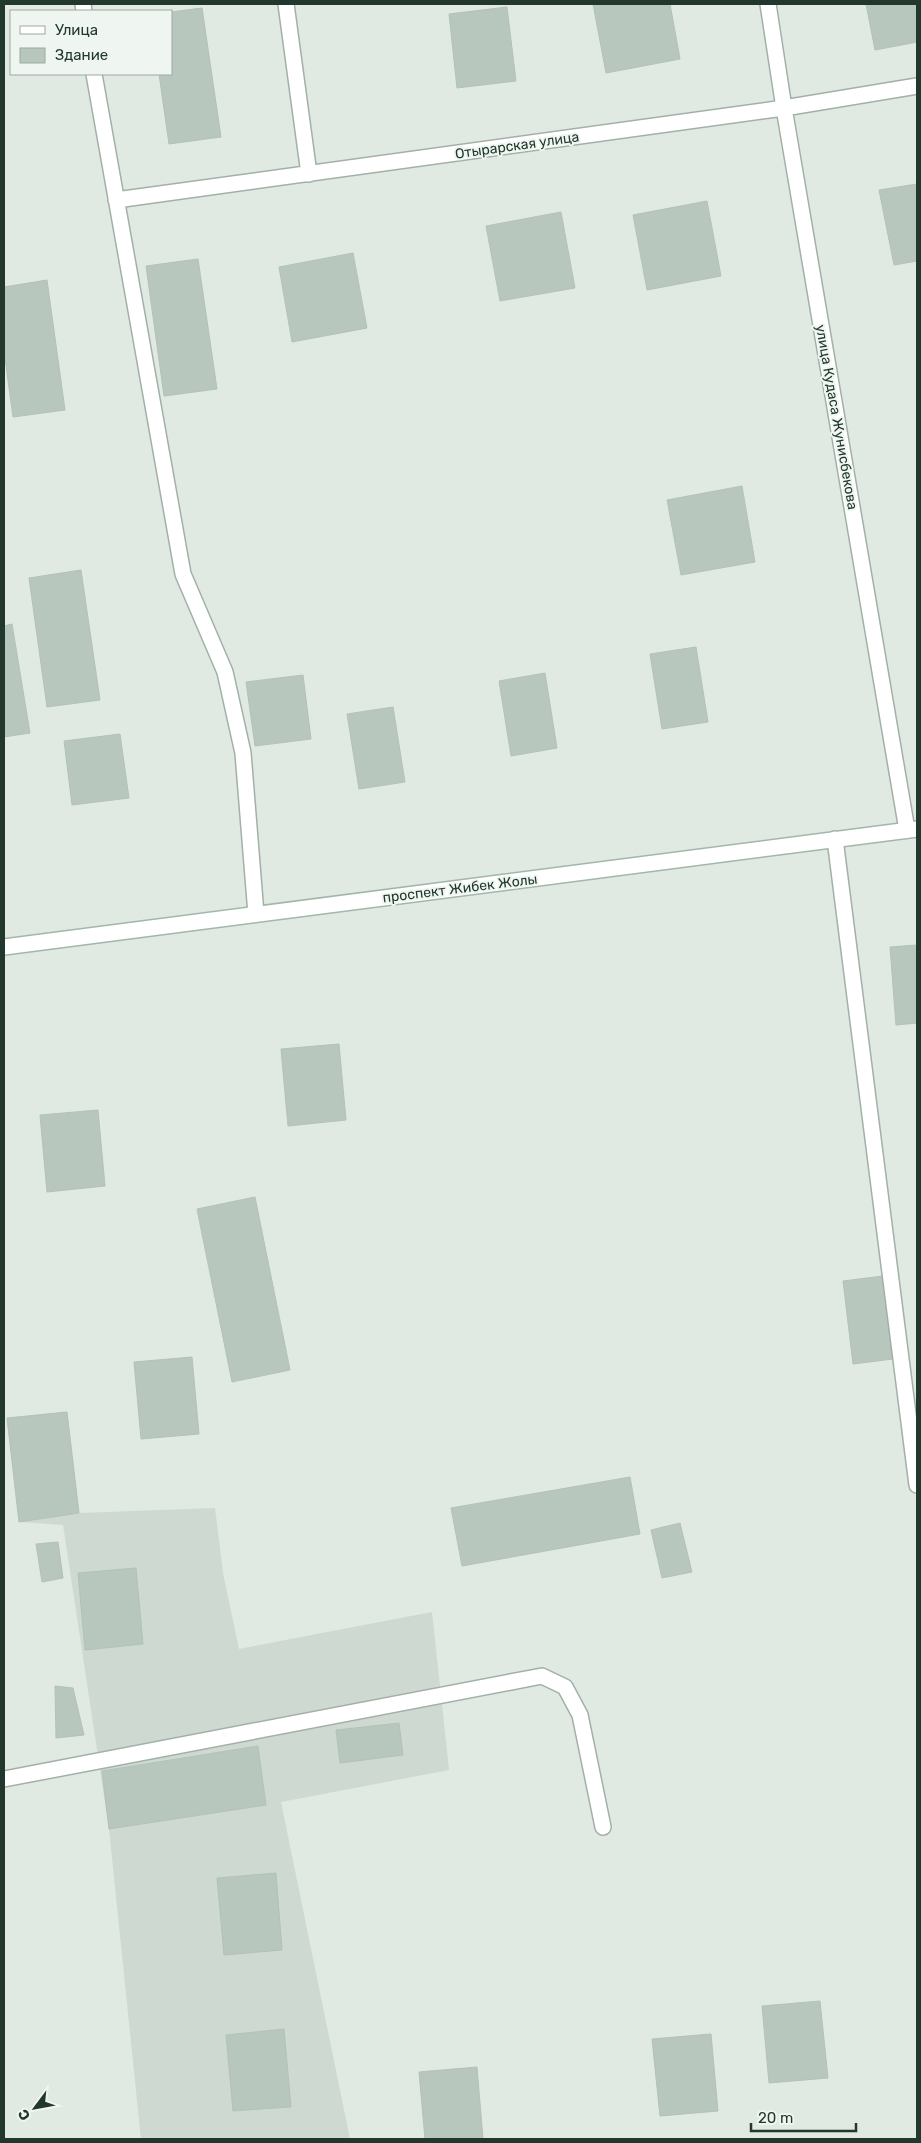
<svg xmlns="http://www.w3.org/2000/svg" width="921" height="2143" font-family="Rubik,sans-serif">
<rect width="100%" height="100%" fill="#e0e9e2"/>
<path fill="#ced9d1" d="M67,1412L79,1513L215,1508L223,1573L239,1649L432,1612L449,1770L281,1802L350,2139H141L109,1829L63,1525L19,1522L7,1418Z"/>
<path fill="#b8c7bd" stroke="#b3c2b7" d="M593,4H670L680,59L606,73Z
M866,4H917V42L875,50Z
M507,7L516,81L457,88L449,14Z
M202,8L221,137L169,144L159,74H171V12Z
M917,184V261L894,265L879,190Z
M707,201L721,276L647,290L633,215Z
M561,212L575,288L500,301L486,226Z
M353,253L367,328L292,342L279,267Z
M198,259L217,389L164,396L146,266Z
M47,280L65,410L13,417L4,351V287Z
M742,486L755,562L681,575L667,500Z
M81,570L100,700L47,707L29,578Z
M12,624L30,733L4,737V626Z
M696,647L708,722L662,729L650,654Z
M545,673L557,748L511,756L499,681Z
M303,675L311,739L255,746L246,682Z
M393,707L405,782L359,789L347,714Z
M120,734L129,798L72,805L64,741Z
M917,945V1023L896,1025L890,947Z
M339,1044L346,1120L288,1126L281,1049Z
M98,1110L105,1186L47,1192L40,1115Z
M255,1197L290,1370L232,1382L197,1209Z
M883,1276L893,1359L853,1364L843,1281Z
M192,1357L199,1434L141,1439L134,1362Z
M67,1412L79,1513L19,1522L7,1418Z
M630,1477L640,1534L462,1566L451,1508Z
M680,1523L692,1572L662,1578L651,1530Z
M58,1542L63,1578L42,1582L36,1544Z
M136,1568L143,1644L85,1650L78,1573Z
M55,1686L73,1688L84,1735L56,1738Z
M399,1723L403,1755L340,1763L336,1730Z
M258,1746L266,1805L109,1829L102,1771Z
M276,1873L282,1950L224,1955L217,1878Z
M820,2001L828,2078L769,2083L762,2006Z
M284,2029L291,2107L233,2111L226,2035Z
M711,2034L718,2111L660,2116L652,2039Z
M477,2067L483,2139H425L419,2072Z"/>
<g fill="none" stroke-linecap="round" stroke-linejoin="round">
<g stroke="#a3b0a8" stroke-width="18">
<path id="lane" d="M4,1779L542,1676L565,1687L580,1715L603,1827"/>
</g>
<g stroke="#a3b0a8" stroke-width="18">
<path id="street" d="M83,4L84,11
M286,4L309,174
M768,4L784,108L907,830
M94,74L183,574L225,672L243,753L256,914
M116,200L784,108L917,86
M835,839L917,1485"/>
</g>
<g stroke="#a2b7aa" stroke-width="18">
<path id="secondary" d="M4,947L917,829"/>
</g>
<use href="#lane" stroke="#fff" stroke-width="15"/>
<use href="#street" stroke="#fff" stroke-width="15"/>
<use href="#secondary" stroke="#fff" stroke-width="15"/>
</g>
<g text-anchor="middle" stroke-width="4" stroke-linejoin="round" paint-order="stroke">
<g font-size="14" fill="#22382c" stroke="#eff6f1">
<text transform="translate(517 145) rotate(-8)" y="5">Отырарская улица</text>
<text transform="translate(837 417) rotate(80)" y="5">улица Кудаса Жунисбекова</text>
<text transform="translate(460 888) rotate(-7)" y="5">проспект Жибек Жолы</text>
</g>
</g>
<rect width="921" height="2143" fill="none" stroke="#22382c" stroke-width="10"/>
<rect x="10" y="10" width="162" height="65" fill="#eff6f1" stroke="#9daaa2"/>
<rect x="20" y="26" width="25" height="8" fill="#ffffff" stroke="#9daaa2"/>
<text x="55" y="35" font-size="15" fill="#22382c">Улица</text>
<rect x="20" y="48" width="25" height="15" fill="#b8c7bd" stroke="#9daaa2"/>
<text x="55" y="60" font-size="15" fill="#22382c">Здание</text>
<g transform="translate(35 2108) rotate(238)" stroke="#eff6f1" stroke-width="4" paint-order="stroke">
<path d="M0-4L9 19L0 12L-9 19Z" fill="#22382c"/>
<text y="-8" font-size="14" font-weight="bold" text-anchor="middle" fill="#22382c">С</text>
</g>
<path d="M751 2123v8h105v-8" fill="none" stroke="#22382c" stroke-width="2.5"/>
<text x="758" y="2123" font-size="15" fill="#22382c" stroke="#eff6f1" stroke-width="4" paint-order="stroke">20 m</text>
</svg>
